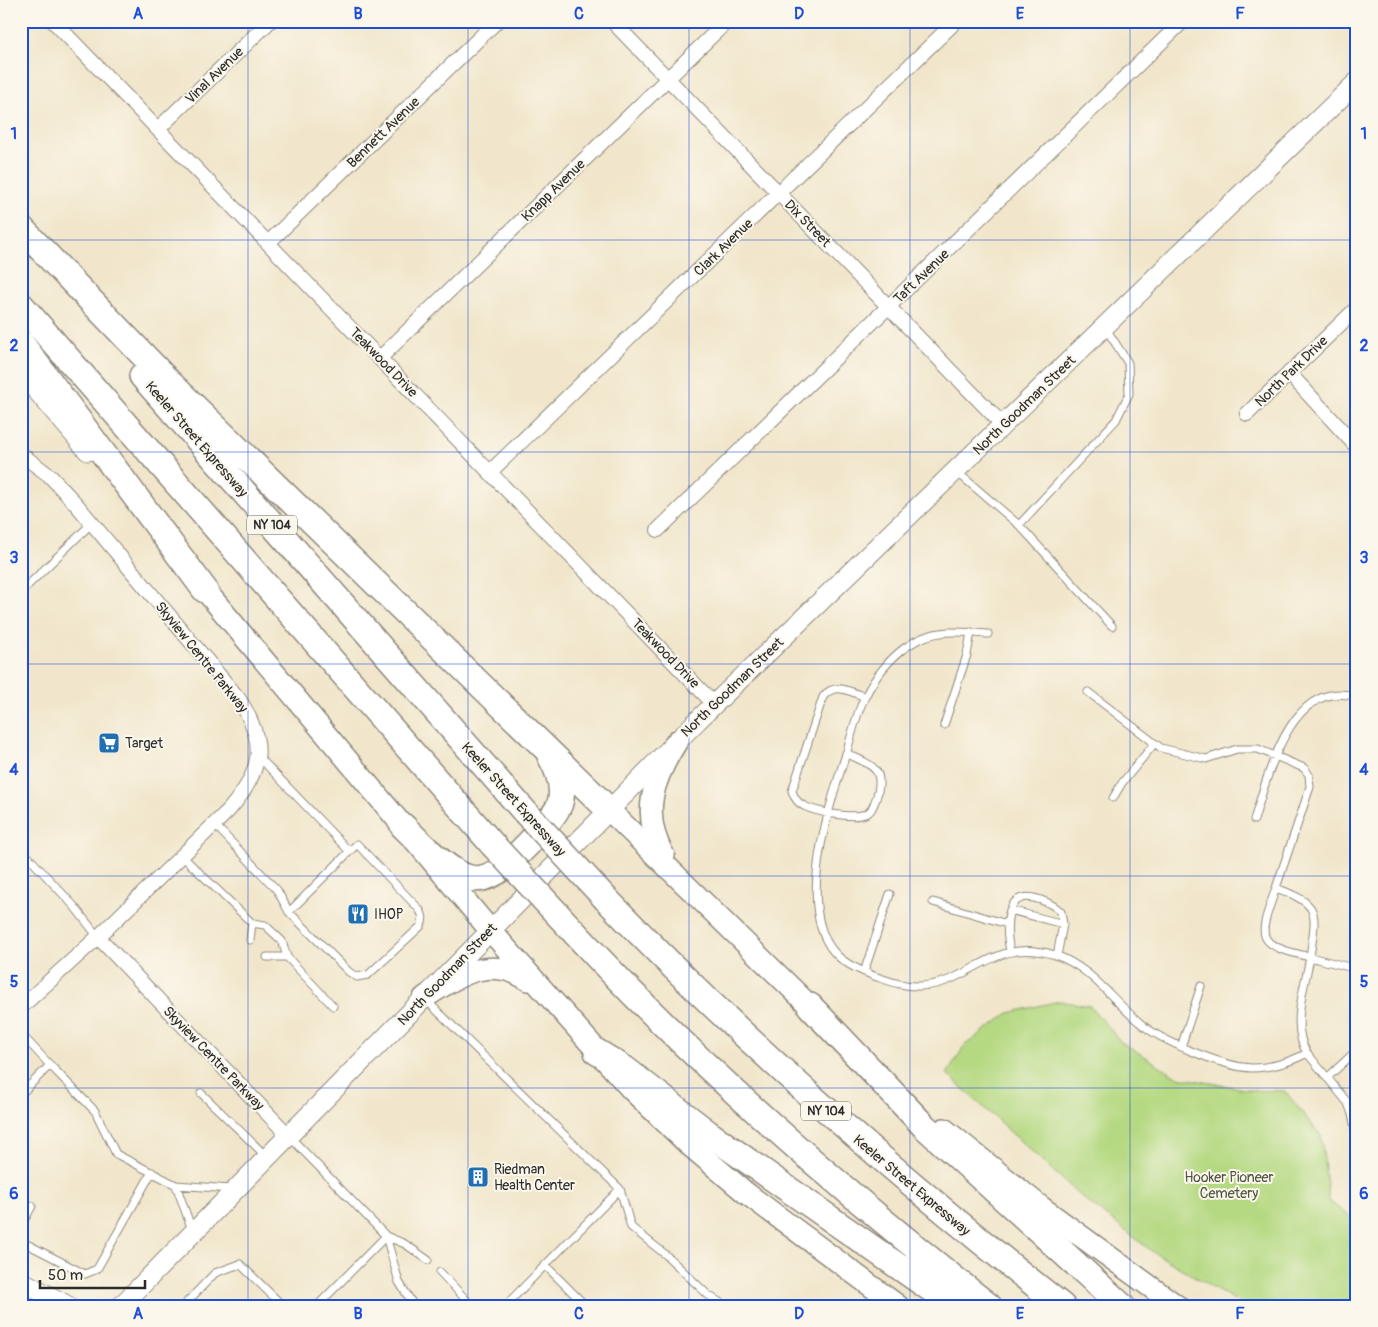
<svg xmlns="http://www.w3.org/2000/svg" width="1378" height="1327" font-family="Pangolin,sans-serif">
<rect width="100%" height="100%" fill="#fbf7ec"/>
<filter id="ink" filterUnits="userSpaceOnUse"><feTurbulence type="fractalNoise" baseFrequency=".02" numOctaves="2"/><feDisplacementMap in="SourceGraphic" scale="10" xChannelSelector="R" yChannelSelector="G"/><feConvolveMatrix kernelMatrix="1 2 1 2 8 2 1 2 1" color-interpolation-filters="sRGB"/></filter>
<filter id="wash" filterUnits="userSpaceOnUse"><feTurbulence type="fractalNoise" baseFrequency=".0096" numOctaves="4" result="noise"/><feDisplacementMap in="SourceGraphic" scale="20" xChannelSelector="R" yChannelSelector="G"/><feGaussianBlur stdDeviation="1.12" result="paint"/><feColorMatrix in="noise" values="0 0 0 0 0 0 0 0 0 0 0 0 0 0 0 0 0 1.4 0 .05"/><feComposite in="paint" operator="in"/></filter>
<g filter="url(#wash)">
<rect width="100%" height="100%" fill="#f1e6cb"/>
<path fill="#b5d982" stroke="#708256" d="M1059,1001L1090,1006L1121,1042L1178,1077L1250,1090L1285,1091L1321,1136L1329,1201L1357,1222V1306H1245L1153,1252L1084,1199L947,1074L965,1045L1009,1013Z"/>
</g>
<g filter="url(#ink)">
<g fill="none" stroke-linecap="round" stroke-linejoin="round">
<g stroke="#8e887b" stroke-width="9">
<path id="lane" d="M1105,327L1128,363L1129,394L1116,420L1019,525L1112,626
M957,472L1019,525
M21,592L92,523
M988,634C959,631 932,628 906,647C889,659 874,678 865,697C856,714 852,734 847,751C830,802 795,907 834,952C844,964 860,970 874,976C889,981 904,987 920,986C973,984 990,936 1055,955C1091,967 1111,999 1139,1022C1160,1041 1224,1067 1252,1068C1270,1068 1291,1062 1307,1053L1348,1103L1352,1114L1357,1138
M1088,692L1161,748L1206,759L1237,749H1258L1304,768L1309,775L1310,787L1276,888
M944,725L967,655L971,632
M846,753C872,766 886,767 876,799C873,806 872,812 865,814C852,819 816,812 804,806C797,803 794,797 792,791L823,697C834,682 849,691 865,697
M258,756L349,851
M1113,798L1122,783L1154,744
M1254,820C1268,775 1291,676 1357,697
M215,825L277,890L289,912L349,972L357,977L368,975L421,926C424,918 423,914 418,908L357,844L289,912
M21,849L74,906L98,937
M182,856L252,923L265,925L282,941L287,957L333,1006
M1276,888C1322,905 1316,912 1310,957C1254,944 1258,939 1276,888Z
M933,902L1007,924
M1010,910L1063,924
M250,940L252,923
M1010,951C1005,927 1004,886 1041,900C1049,903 1056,906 1061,912L1063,924L1057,956
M267,957H287
M864,972L890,894
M426,1000L620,1189L631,1227L666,1255L708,1295L726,1306
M21,1034L50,1065L21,1094
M1181,1047L1201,986
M1307,1053C1290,1025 1305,987 1310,957L1357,969
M50,1065L95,1111L116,1154L176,1185L231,1189
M1327,1078L1357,1050
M201,1093L267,1157
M289,1136L386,1236L399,1282L414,1306
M176,1185L192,1230
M21,1201L32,1206L21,1226
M21,1241L85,1274L97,1269L152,1172
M546,1266L586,1306
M440,1272L472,1306
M187,1306V1302L215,1273L240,1264L283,1306
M317,1306L386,1236L405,1244L428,1260
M505,1306L620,1189"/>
</g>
<g stroke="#8e887b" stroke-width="16">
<path id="street" d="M53,21L714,704
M612,21L1003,425
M158,129L270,21
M268,243L497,21
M380,358L727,21
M1289,373L1357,447
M1247,414L1357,308
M21,454L50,476L76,504L238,698C268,743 263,771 228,811L98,937L21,1007
M490,472L956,21
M658,530L1183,21
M98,937L288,1135"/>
</g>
<g stroke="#8e887b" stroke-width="21">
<path id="secondary" d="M21,372L88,451
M21,1281L68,1306
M121,1306L697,721L1357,82"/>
</g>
<g stroke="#8e887b" stroke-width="24">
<path id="primary" d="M205,590L490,930L631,1089L687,1143L746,1193L898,1306
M608,809L822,1018
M664,856C640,814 653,779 677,741
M424,998C458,976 489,954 528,980
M944,1129L1041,1207L1177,1306"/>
</g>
<g stroke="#8e887b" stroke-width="28">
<path id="highway" d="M21,228L168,381L608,809
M21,305L493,845
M21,343L205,590
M142,376L525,812
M403,826C419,842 449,873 470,878C478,880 488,877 495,873C509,865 556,818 560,803C565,786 558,770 550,756
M606,899C748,1046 901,1180 1062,1306
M575,933C700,1069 843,1192 989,1306
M810,1006L924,1126L1122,1306
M597,1052L625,1069L708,1133L955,1306"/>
</g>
<use href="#lane" stroke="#fff" stroke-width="7"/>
<use href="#street" stroke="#fff" stroke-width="14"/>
<use href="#secondary" stroke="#fff" stroke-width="19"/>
<use href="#primary" stroke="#fff" stroke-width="21"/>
<use href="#highway" stroke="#fff" stroke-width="25"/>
<g stroke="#8e887b" stroke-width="28" stroke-linecap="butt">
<path id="highway-bridge" d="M525,812L606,899
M493,845L575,933"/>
</g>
<use href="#highway-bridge" stroke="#fff" stroke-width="25"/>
</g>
</g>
<path fill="none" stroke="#1d4ed8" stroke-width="1" stroke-opacity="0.55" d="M248,21V1306M468,21V1306M689,21V1306M910,21V1306M1130,21V1306M21,240H1357M21,452H1357M21,664H1357M21,876H1357M21,1088H1357"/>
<defs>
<g id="supermarket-square" transform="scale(1.125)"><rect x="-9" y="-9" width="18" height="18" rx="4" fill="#1f6fb2" stroke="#fbf7ec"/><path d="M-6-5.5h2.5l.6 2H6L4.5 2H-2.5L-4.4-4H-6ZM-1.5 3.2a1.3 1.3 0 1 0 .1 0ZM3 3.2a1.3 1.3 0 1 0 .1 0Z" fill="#fff"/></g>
<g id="restaurant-square" transform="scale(1.125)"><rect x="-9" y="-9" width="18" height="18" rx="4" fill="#1f6fb2" stroke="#fbf7ec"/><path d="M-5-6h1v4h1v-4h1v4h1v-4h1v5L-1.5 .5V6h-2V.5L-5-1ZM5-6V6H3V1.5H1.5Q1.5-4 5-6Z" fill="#fff"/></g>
<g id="building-square" transform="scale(1.125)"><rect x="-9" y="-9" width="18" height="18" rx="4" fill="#1f6fb2" stroke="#fbf7ec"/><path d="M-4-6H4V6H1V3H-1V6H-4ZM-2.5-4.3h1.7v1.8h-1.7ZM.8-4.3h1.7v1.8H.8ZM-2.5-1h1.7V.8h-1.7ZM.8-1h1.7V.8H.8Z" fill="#fff"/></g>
</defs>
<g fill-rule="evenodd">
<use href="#supermarket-square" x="109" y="743"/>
<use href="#restaurant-square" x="358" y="914"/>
<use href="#building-square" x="478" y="1177"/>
</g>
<g text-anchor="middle" stroke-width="4" stroke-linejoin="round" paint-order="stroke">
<g fill="#fbf7ec" stroke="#696865" stroke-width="1">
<rect x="247" y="515.5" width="50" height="19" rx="4"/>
<rect x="801" y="1101.5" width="50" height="19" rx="4"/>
</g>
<g font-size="12" font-weight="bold" fill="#2b2b2b">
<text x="272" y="529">NY 104</text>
<text x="826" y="1115">NY 104</text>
</g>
<g font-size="14" fill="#2b2b2b" stroke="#fbf7ec">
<text transform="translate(214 75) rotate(-44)" y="5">Vinal Avenue</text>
<text transform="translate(383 132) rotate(-44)" y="5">Bennett Avenue</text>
<text transform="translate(553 190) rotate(-44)" y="5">Knapp Avenue</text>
<text transform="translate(808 223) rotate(46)" y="5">Dix Street</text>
<text transform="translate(723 247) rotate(-44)" y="5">Clark Avenue</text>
<text transform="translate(921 276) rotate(-44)" y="5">Taft Avenue</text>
<text transform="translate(384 362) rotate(46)" y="5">Teakwood Drive</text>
<text transform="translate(1291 371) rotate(-44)" y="5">North Park Drive</text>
<text transform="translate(1024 405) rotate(-44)" y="5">North Goodman Street</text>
<text transform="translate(197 439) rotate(49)" y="5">Keeler Street Expressway</text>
<text transform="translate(666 653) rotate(46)" y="5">Teakwood Drive</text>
<text transform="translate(202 657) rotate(51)" y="5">Skyview Centre Parkway</text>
<text transform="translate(732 687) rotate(-44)" y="5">North Goodman Street</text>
<text transform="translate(514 799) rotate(48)" y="5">Keeler Street Expressway</text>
<text transform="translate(447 974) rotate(-46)" y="5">North Goodman Street</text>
<text transform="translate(214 1058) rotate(46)" y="5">Skyview Centre Parkway</text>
<text transform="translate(912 1185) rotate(40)" y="5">Keeler Street Expressway</text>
</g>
<g font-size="14" fill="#2b2b2b" stroke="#fbf7ec" text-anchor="start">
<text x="125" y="748">Target</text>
<text x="374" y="919">IHOP</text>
<text x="494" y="1174">Riedman<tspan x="494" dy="16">Health Center</tspan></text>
</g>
<g font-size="14" fill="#4e5641" stroke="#fbf7ec">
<text x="1229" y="1182">Hooker Pioneer<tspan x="1229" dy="16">Cemetery</tspan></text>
</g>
</g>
<rect width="1378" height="1327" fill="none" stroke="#fbf7ec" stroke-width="55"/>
<path d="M40 1280v8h105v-8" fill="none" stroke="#2b2b2b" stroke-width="2.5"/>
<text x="48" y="1280" font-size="15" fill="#2b2b2b" stroke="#fbf7ec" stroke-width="4" paint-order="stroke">50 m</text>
<rect x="28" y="28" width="1322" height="1272" fill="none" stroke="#1d4ed8" stroke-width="2"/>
<g font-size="16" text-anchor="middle" font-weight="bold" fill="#1d4ed8">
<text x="138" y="19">A</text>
<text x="358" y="19">B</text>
<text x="579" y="19">C</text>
<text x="799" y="19">D</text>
<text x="1020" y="19">E</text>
<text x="1240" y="19">F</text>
<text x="14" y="139">1</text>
<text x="1364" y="139">1</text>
<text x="14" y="351">2</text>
<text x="1364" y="351">2</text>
<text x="14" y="563">3</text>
<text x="1364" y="563">3</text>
<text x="14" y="775">4</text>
<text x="1364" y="775">4</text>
<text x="14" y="987">5</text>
<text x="1364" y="987">5</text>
<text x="14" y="1199">6</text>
<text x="1364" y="1199">6</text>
<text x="138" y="1319">A</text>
<text x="358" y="1319">B</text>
<text x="579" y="1319">C</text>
<text x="799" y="1319">D</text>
<text x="1020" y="1319">E</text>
<text x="1240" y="1319">F</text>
</g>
</svg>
